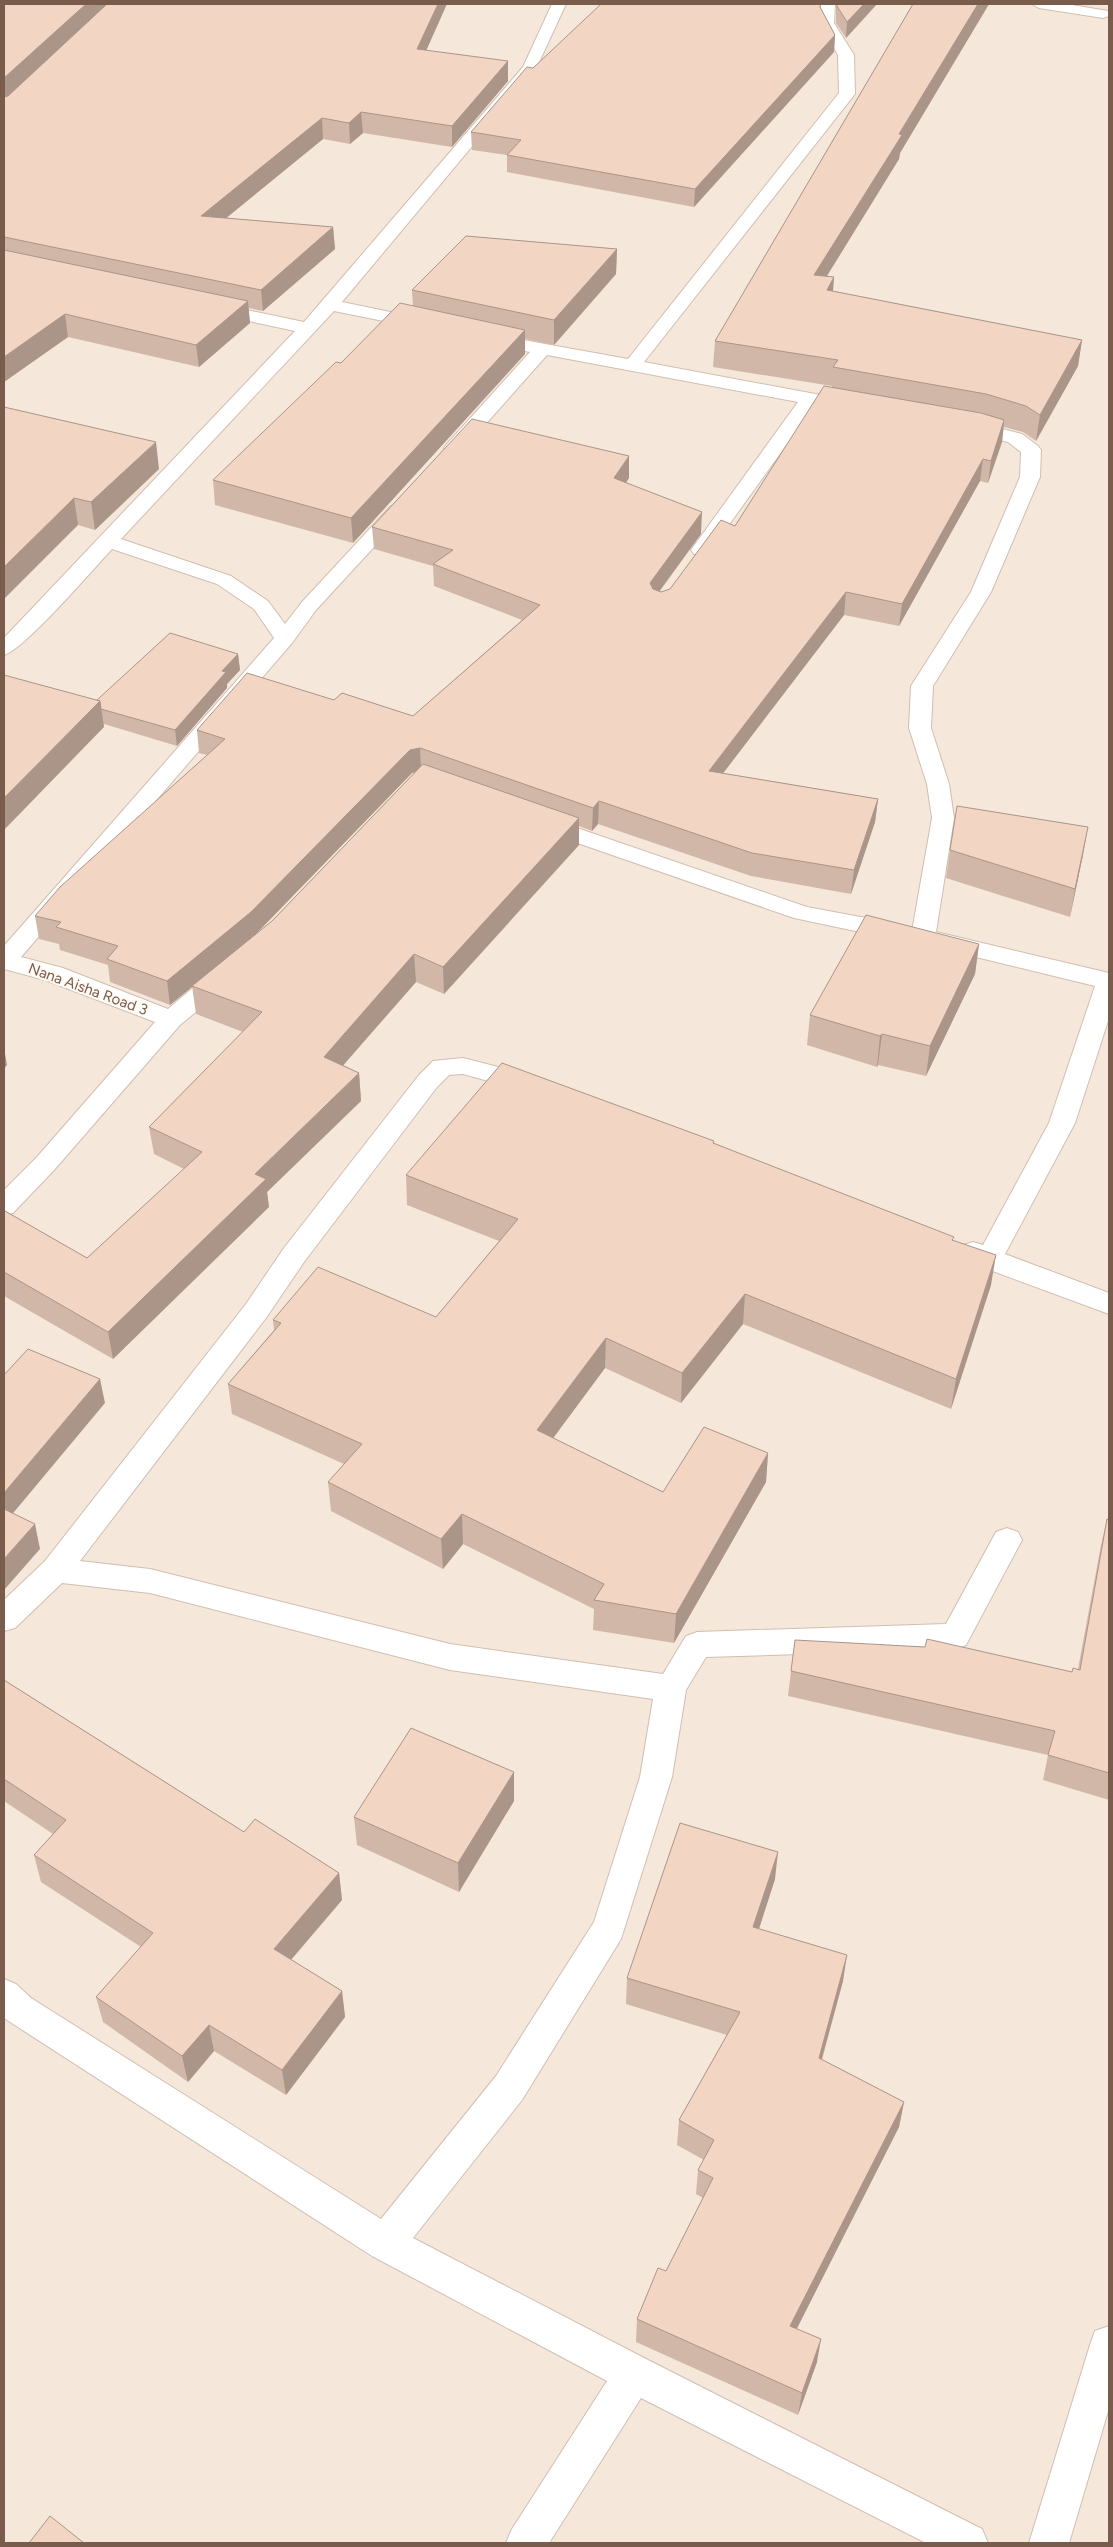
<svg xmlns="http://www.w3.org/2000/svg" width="1113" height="2547" font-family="Figtree,sans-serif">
<rect width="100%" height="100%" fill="#fdf6ec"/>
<path fill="#f5e8da" d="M4,4H1109V2543H4Z"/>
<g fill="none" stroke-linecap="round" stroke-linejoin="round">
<g stroke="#d1beb0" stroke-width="2">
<path id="street" d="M552,4H566L535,71L342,302L429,320L432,324L429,328L423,329L334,311L121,539L231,576L268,601L285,624L302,602L391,506H405L408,510L316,610L292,643L21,957L63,968L168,1009L214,970L223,968L232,970L235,976L232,982L180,1025L55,1169L13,1213L4,1215V1190L37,1157L155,1022L45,980L4,969V946L274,638L254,609L217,584L112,549C94,568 24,650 4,655V638L295,331L207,312L204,308L207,304L213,303L304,322L523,67Z
M821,4H835L834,23L854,55L855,94L644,362L853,401L860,403L862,407L860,411L853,413L815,405L708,554H694L691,550L798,402L547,355L461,452H447L444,448L447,444L530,352L484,343L481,339L484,335L490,334L628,359L839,93L838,55L820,23Z
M1032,4H1066L1108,11L1109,16L1103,18L1039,8Z
M967,420L1022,434L1038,446L1041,450L1040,477L991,592L933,686L931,728L949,784L954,818L936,932L1109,973V1018L1075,1123L1005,1254L1109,1293V1314L979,1266L963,1259L959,1252L963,1245L973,1242L983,1245L1049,1123L1095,986L914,942L911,937L932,818L927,784L909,728L911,686L971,592L1020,477L1021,452L1008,442L960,430L958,426L960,422Z
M545,817L807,907L898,924L907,927L910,932L907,937L898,940L794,918L537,829L534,824L537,819Z
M463,1058L537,1077L541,1083L537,1089L528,1092L463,1074L449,1075L437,1087L304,1262L266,1318L80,1561L150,1569L450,1644L663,1674L686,1636L697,1632L946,1624L996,1532L1007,1528L1018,1532L1022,1540L966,1645L955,1649L706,1657L686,1690L672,1777L621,1939L522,2100L413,2238L648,2360L982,2529L988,2543H926L641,2398L549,2543H506L512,2529L607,2381L372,2256L4,2018V1979L16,1984L31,1998L381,2219L496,2076L594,1922L640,1777L653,1699L450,1670L150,1593L62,1583L15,1628L4,1631V1600L45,1561L246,1304L284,1248L419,1075L433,1061Z
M1109,2326V2408L1069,2543H1029L1090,2345L1095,2331Z"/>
</g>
<use href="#street" fill="#fff" fill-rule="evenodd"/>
</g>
<path fill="#d1b7a8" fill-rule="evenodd" d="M4,4L426,50L508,81L452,147L363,133L350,144L323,139L226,218L333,227L335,249L263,311L248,308L250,323L199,367L68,337L4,382Z
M836,4H877L846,38L836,23Z
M913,4H989L900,153L899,159L827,276L834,277L833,291L1082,340L1078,366L1036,441L1023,432L1004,427L1002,442L988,483L980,481L899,626L844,615L723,773L878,799L875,822L851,894L751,876L598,824L592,831L579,826V845L444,994L416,982L343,1065L359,1073L361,1101L267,1192L269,1207L113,1359L4,1296V1211L87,1258L184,1169L154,1154L149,1127L243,1032L196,1014L192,986L254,936L170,1005L110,982L108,965L60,950L59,944L39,939L35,916L207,755L199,753L197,730L334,700L413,716L522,620L434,586L433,566L374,549L372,527L629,456V478L626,482L701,534L660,591L661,592L670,589L735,526L832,387V386L713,367L715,341ZM415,772L272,921L254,936L412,773Z
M820,7L835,35L834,52L694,207L507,172V155L472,150L471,132L533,68Z
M617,249L616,274L554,345L525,339V354L353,543L215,505L213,480L341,363L413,306L412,290Z
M4,407L159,469L95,530L78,525Z
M238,654L240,670L227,684V688L177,746L104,724V727L97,700Z
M950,850L1083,855L1070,917L946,878Z
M979,944L975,974L926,1076L878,1065L877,1067L807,1045L810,1015Z
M714,1143L953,1241L991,1285L951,1409L743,1324L681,1403L605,1368L553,1438L663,1492L768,1453L766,1482L674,1643L593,1630L594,1609L463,1544L443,1569L331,1511L328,1482L344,1464L232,1414L228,1384L274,1330L273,1320L436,1317L499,1241L407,1205L406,1175Z
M1107,1519L1109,1520V1800L1043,1780L1048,1755L788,1696L791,1671L1072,1672L1078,1669L1101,1545Z
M4,1680L244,1832L339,1873L342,1900L291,1960L342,1991L345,2017L286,2095L214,2051L188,2082L103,2022L96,1997L141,1947L41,1882L34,1855L53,1834L4,1801Z
M514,1772V1801L459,1892L357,1845L354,1817Z
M775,1879L759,1929L843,1981L822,2060L904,2102L899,2127L797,2328L817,2362L798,2415L636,2342L637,2319L666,2271L703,2198L696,2194L698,2170L704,2160L677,2145L679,2120L727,2035L626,2004L627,1978Z"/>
<path fill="#aa9588" d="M86,4H110L4,102V78Z
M438,4H447L418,69L417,49Z
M864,4H877L846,38L847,22Z
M978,4H989L900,153L899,159L812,300L814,275Z
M835,35L834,52L694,207L695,189Z
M508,61V81L452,147V126Z
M361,112L363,133L350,144L349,123Z
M322,118L323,139L203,237L201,216Z
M333,227L335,249L263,311L261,290Z
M617,249L616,274L554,345V320Z
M834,277L832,303L827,290Z
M248,301L250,323L199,367L196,345Z
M65,314L68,337L4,382V357Z
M525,330V354L353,543L351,518Z
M1082,340L1078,366L1036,441L1040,415Z
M1004,420L1002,442L988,483L991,461Z
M156,442L159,469L95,530L91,502Z
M629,456V478L614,500V478Z
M983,459L980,481L899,626L902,604Z
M74,498L78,525L4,599V567Z
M702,512L701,534L649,605L650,583Z
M846,592L844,615L708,793L709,771Z
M238,654L240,670L227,684V688L177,746L175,730L222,671Z
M100,701L104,727L4,830V798Z
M420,748L421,771L412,773L254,936L170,1005L167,981L410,750Z
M878,799L875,822L851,894L854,870Z
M599,801L598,824L592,831L593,808Z
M579,818V845L444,994L443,967Z
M1088,827L1083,855L1070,917L1075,889Z
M979,944L975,974L926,1076L930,1046Z
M414,954L416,982L326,1085L324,1057Z
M882,1034L878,1065L877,1067L880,1036Z
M4,1048L7,1065L4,1069Z
M359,1073L361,1101L267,1192L269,1207L113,1359L108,1332L255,1174Z
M996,1255L991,1285L951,1409L956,1379Z
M745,1294L743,1324L681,1403L682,1373Z
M606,1338L605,1368L537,1460V1430Z
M100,1379L105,1403L4,1524V1493Z
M768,1453L766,1482L674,1643L676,1614Z
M462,1514L463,1544L443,1569L441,1539Z
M35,1524L40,1549L4,1590V1559Z
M514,1772V1801L459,1892L458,1863Z
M778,1852L775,1879L751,1953L753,1927Z
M339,1873L342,1900L278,1975L274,1949Z
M847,1955L843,1981L815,2083L819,2058Z
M342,1991L345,2017L286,2095L282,2070Z
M209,2025L214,2051L188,2082L182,2056Z
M904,2102L899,2127L787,2348L790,2326Z
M821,2339L817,2362L798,2415L802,2393Z"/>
<path fill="#f3d5c3" stroke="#aa9588" d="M4,4H86L4,78Z
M107,4H438L417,49L508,61L452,126L361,112L349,123L322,118L201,216L333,227L261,290L4,237V97L8,96Z
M601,4H820V7L835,35L695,189L507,155L521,140L471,132L527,67L533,68Z
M837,4H864L847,22L837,6Z
M913,4H978L899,134L902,135L814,275L834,277L827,290L1082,340L1040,415L1026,406L986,394L833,367L838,360L715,341Z
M466,236L617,249L554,320L412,290Z
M4,250L248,301L196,345L65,314L4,357Z
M400,303L525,330L351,518L213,480L336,362L341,363Z
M824,386L981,413L1004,420L991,461L983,459L902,604L846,592L709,771L878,799L854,870L752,853L599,801L593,808L420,748L410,750L251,912L167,981L107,959L118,946L56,927L61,922L35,916L60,887L225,739L197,730L247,673L334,700L342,693L413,716L540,605L433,564L453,550L372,527L472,419L629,456L614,478L702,512L650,583L653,589L661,592L670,589L721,520L735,526Z
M4,407L156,442L91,502L74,498L4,567Z
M170,633L238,654L222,671L226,672L175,730L101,709L100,701L97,700Z
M4,675L100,701L4,798Z
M423,764L579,818L443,967L414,954L324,1057L359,1073L255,1174L266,1179L108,1332L4,1272V1211H5L87,1258L202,1152L149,1127L262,1012L192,986L272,921Z
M957,806L1088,827L1075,889L950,850Z
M866,915L979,944L930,1046L882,1034L880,1036L810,1015Z
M502,1063L714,1141L713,1143L954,1237L952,1240L996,1255L956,1379L745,1294L682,1373L606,1338L537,1430L663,1492L704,1427L768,1453L676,1614L594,1600L604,1584L462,1514L441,1539L328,1482L362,1444L228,1384L281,1323L273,1320L318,1267L436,1317L518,1219L406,1175Z
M28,1349L100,1379L4,1493V1375Z
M4,1509L35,1524L4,1559Z
M1107,1519L1109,1520V1773L1048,1755L1055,1731L791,1671L795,1640L925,1647L927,1639L1072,1672L1073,1668L1080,1670Z
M4,1680L244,1832L255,1819L339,1873L274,1949L342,1991L282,2070L209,2025L182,2056L96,1997L153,1933L34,1855L66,1820L4,1779Z
M411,1728L514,1772L458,1863L354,1817Z
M680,1823L778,1852L753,1927L847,1955L819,2058L904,2102L790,2326L821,2339L802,2393L637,2319L658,2268L666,2271L713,2178L698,2170L714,2140L679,2120L740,2012L627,1978Z
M50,2516L84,2543H29Z"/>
<g text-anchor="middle" stroke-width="4" stroke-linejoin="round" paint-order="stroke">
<g font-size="15" fill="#7a5c4d" stroke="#fffaf3">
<text transform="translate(88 989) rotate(20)" y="5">Nana Aisha Road 3</text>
</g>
</g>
<rect width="1113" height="2547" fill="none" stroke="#7a5c4d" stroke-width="10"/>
</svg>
